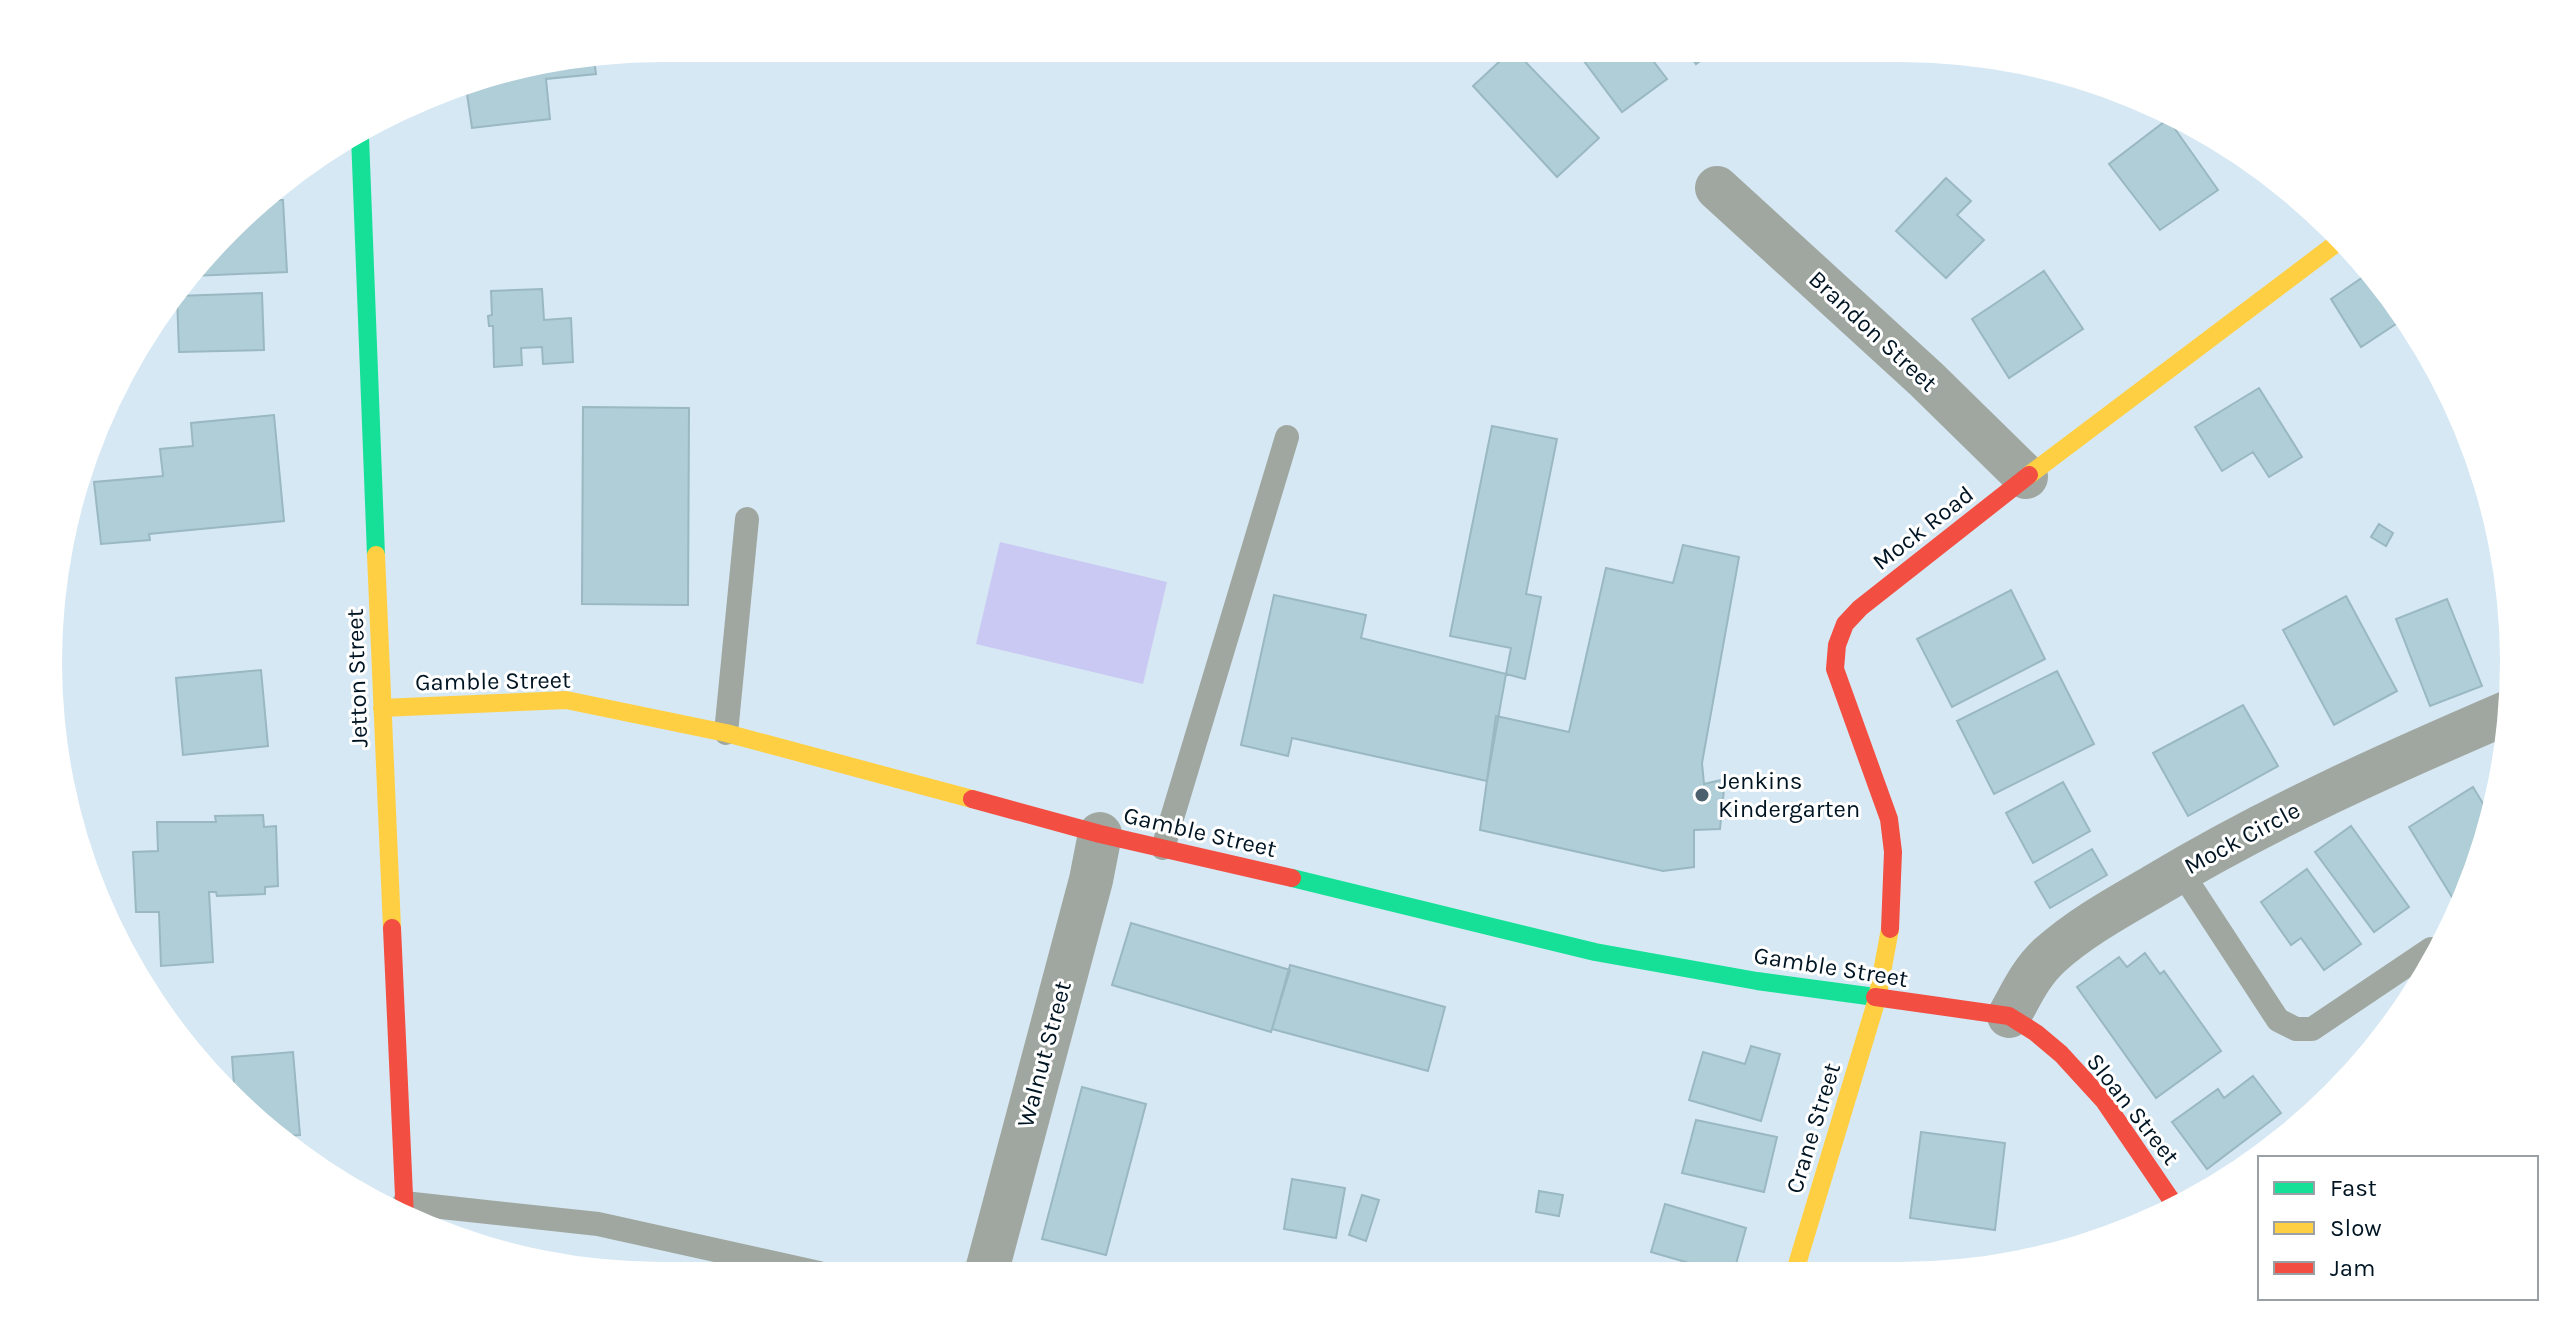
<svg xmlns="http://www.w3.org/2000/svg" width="2562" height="1324" font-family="Karla,sans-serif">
<rect width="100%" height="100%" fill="#d6e8f3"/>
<path fill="#cac9f3" d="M1000,542L1167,582L1143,684L976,644Z"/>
<path fill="#b0ced8" stroke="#99b8c2" stroke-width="2" d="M1513,49L1599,138L1557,177L1473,86Z
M1575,49H1644L1667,79L1622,112Z
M1685,49H1717L1696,64Z
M594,59L596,74L546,79L550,119L472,128L466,87L448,89L464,81Z
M2168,119L2218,190L2160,230L2109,164Z
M1946,178L1971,201L1957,215L1984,240L1946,278L1896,231Z
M264,200H283L287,272L193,276Z
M2044,271L2083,329L2009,378L1972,319Z
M2372,271L2405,318L2361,347L2331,299Z
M542,289L544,320L571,318L573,362L543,364L542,347L521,348L522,365L494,367L493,326H489L488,316L492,315L491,291Z
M262,293L264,350L179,352L177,296Z
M2259,388L2302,457L2269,477L2253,452L2222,471L2195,427Z
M583,407L689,408L688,605L582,604Z
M274,415L284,521L149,534L150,540L101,544L94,482L163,476L160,449L193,446L191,423Z
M1492,426L1557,439L1526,594L1541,597L1525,679L1506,674L1511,648L1450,636Z
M2379,524L2393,533L2386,546L2371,537Z
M1683,545L1739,557L1702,763L1704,784L1725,779L1720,829L1694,830V867L1663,871L1480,830L1496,716L1569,732L1606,568L1673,583Z
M2011,590L2045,659L1952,707L1917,639Z
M1274,595L1366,615L1361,638L1506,674L1487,781L1292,738L1288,756L1241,745Z
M2346,596L2397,691L2334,725L2283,630Z
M2447,599L2482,686L2430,706L2396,619Z
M261,670L268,746L183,755L176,678Z
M2057,671L2094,744L1994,794L1957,721Z
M2243,705L2278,766L2188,816L2153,753Z
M2063,782L2090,831L2033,863L2006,813Z
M2473,787L2493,820L2460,910L2409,827Z
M263,815L264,827L276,826L278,886L265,887V894L217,896L216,892H209L213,962L161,966L159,912H136L133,852L158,851L157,822H216L215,816Z
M2351,826L2409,907L2374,932L2315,852Z
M2092,849L2107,875L2050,908L2035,882Z
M2307,869L2361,944L2324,970L2301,938L2291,945L2261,902Z
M1131,923L1290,970L1271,1032L1112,985Z
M2145,953L2160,974L2164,971L2221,1051L2156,1098L2077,987L2119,957L2127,967Z
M1290,965L1445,1007L1428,1071L1272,1029Z
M1751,1046L1780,1054L1761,1121L1689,1100L1703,1052L1745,1064Z
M293,1052L300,1135L275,1137L265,1127L264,1119L257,1120L235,1099L232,1057Z
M2253,1076L2281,1113L2207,1169L2172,1122L2218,1089L2224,1098Z
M1082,1087L1146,1104L1106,1255L1042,1239Z
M1696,1120L1777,1137L1764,1192L1682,1173Z
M1921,1132L2005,1143L1995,1230L1910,1218Z
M1292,1179L1345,1188L1336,1238L1284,1229Z
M1539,1191L1563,1195L1559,1216L1536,1212Z
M1362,1195L1379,1200L1366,1241L1349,1235Z
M1665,1204L1746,1228L1734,1271H1717L1651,1252Z"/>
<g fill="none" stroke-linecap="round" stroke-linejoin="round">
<path stroke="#a0a7a1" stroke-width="24" d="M726,733L747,519
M1163,848L1287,437
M2180,870L2278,1020L2296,1029H2312L2431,949
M404,1203L598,1224L819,1273"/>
<path stroke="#a0a7a1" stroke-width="44" d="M1717,188L1926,379L2026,477
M2009,1016C2021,995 2031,972 2050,955C2081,927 2120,906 2156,885C2269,817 2390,763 2511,711
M986,1274L1091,880L1100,834"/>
<path stroke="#16e098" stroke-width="18" d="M360,136L376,555
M1292,878L1595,952L1757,981L1875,997"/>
<path stroke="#ffcf43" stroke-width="18" d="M2029,475L2342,239
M376,555L392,928
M382,708L566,700L726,733L972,799
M1795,1271L1877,999L1890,929"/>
<path stroke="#f24e42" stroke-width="18" d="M972,799L1100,834L1292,878
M392,928L405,1218
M1890,929L1893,852L1889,819L1835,669L1837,645L1845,624L1860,608L2029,475
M1875,997L2009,1016L2036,1033L2061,1054L2104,1101L2176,1207"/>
</g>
<circle fill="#4b5f6c" stroke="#fff" stroke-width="3" cx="1702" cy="795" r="8"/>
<g text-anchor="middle" stroke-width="6" stroke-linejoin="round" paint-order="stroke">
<g font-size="24" fill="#001523" stroke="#fff">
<text transform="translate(1873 331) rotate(43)" y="8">Brandon Street</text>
<text transform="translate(1923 528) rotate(-38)" y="8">Mock Road</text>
<text transform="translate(357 678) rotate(-92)" y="8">Jetton Street</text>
<text transform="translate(493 681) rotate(-1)" y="8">Gamble Street</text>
<text transform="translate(1200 832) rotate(13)" y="8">Gamble Street</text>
<text transform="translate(2242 838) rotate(-28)" y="8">Mock Circle</text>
<text transform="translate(1831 967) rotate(9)" y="8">Gamble Street</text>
<text transform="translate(1044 1054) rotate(-75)" y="8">Walnut Street</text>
<text transform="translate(2133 1109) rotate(52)" y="8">Sloan Street</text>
<text transform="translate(1813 1128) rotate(-73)" y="8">Crane Street</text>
</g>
<g font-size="24" fill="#001523" stroke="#fff" text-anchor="start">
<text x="1718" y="789">Jenkins<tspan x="1718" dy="28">Kindergarten</tspan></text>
</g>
</g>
<path d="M0 0H2562V1324H0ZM662 62H1900A600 600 0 0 1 2500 662V662A600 600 0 0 1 1900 1262H662A600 600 0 0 1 62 662V662A600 600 0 0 1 662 62Z" fill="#fff" fill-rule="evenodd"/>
<rect x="2258" y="1156" width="280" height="144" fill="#ffffff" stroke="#99a1a7" stroke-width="2"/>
<rect x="2274" y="1182" width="40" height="12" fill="#16e098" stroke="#99a1a7" stroke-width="2"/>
<text x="2330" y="1196" font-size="24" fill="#001523">Fast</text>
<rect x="2274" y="1222" width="40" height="12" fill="#ffcf43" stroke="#99a1a7" stroke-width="2"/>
<text x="2330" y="1236" font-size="24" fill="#001523">Slow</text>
<rect x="2274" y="1262" width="40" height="12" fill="#f24e42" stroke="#99a1a7" stroke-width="2"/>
<text x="2330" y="1276" font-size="24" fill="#001523">Jam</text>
</svg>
